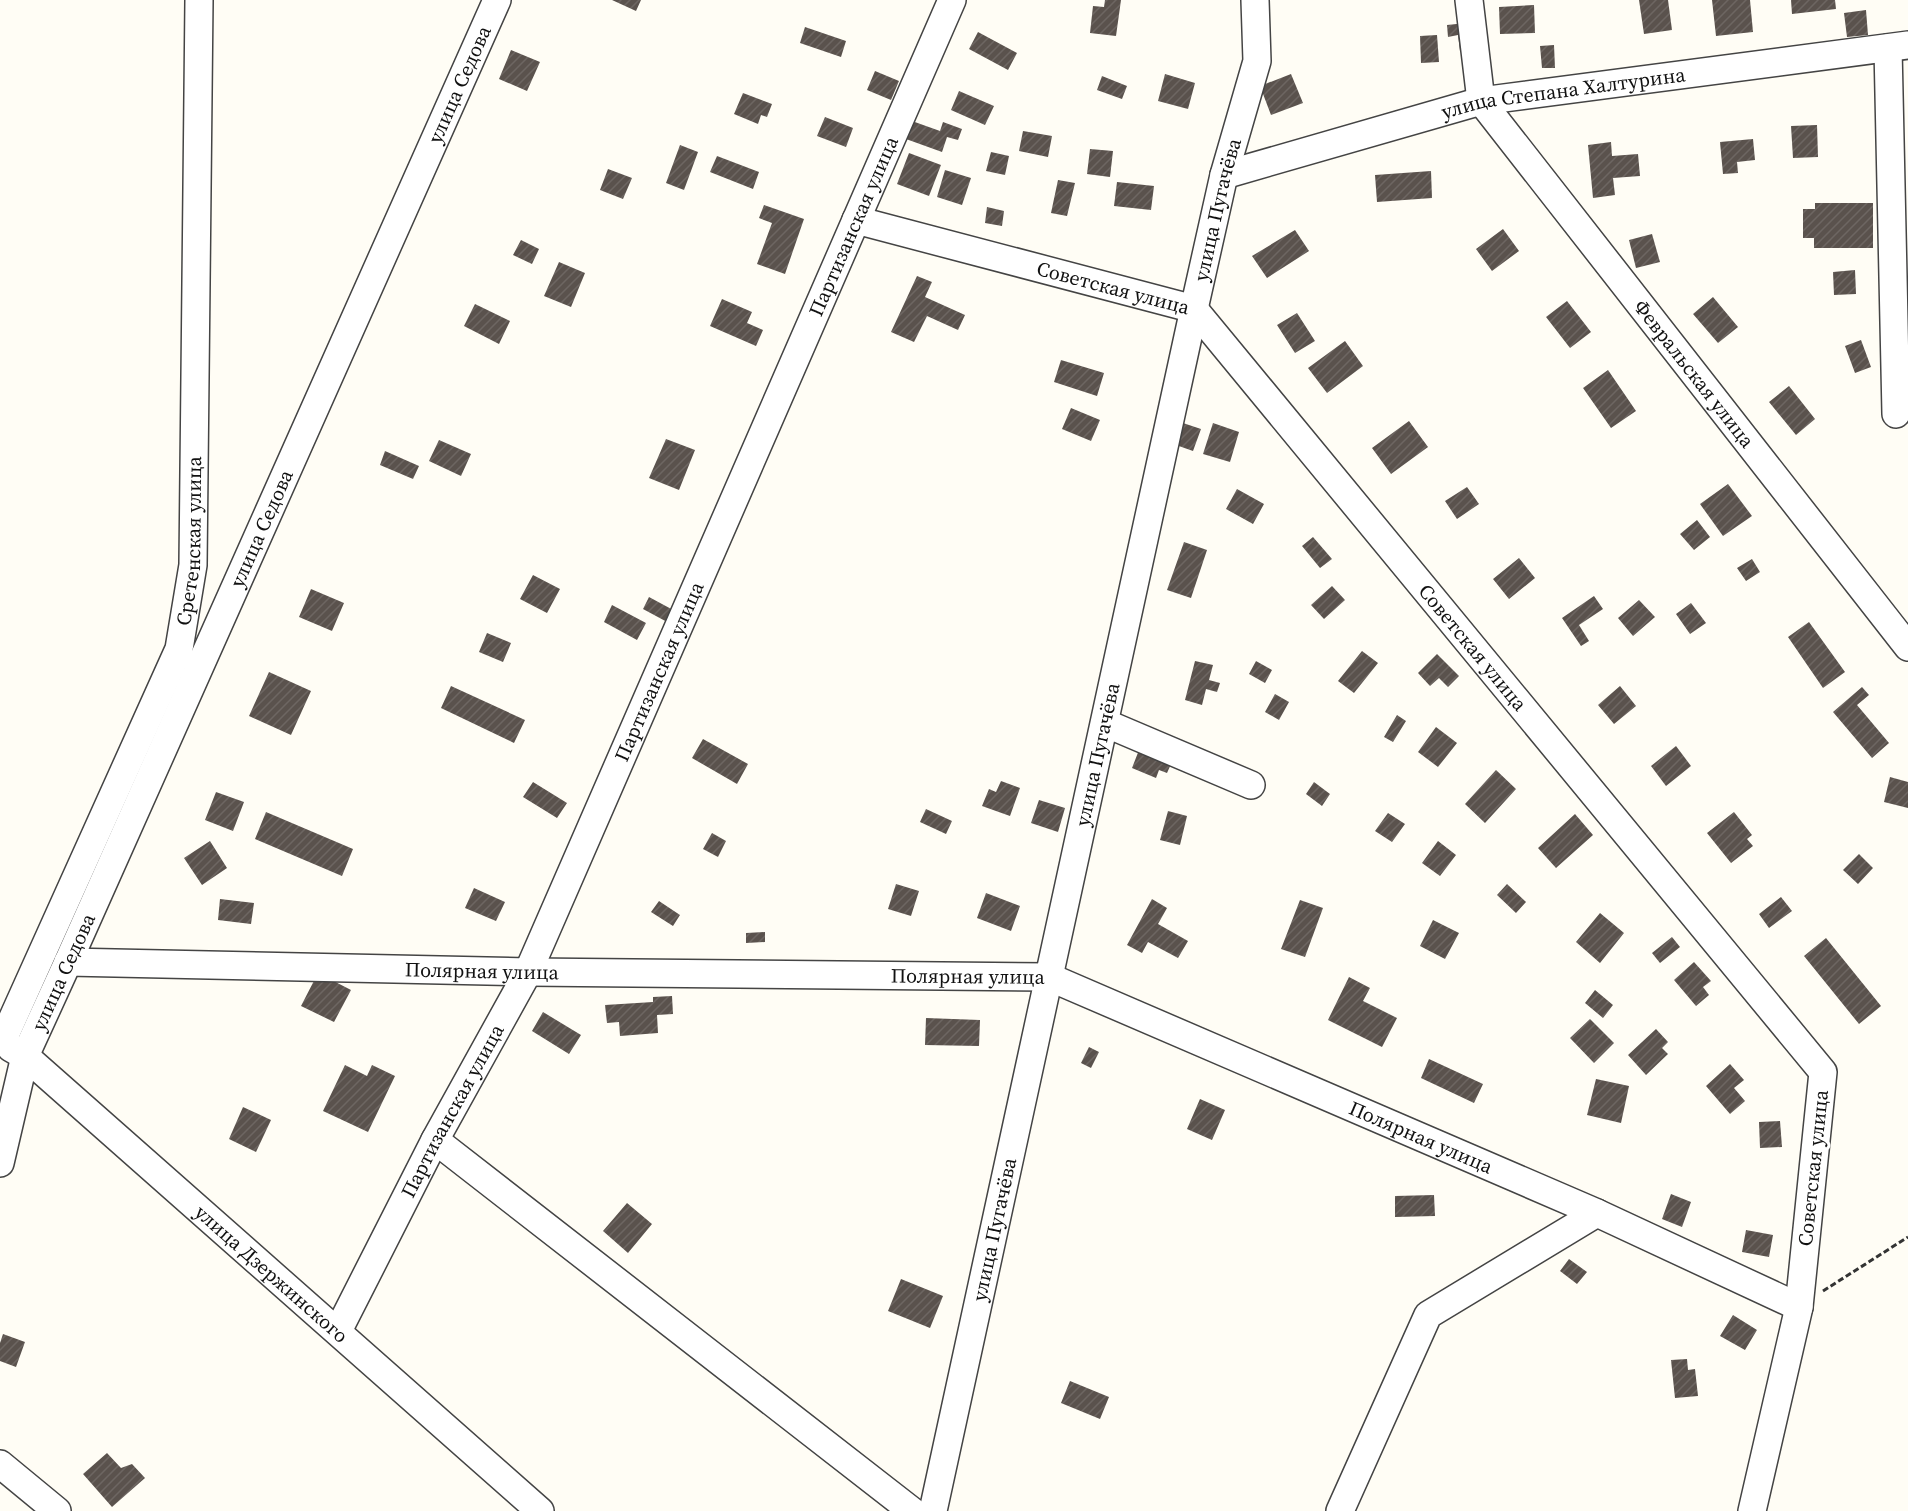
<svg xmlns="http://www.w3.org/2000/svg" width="1908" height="1511" font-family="'Source Serif 4',serif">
<defs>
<pattern id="building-hatch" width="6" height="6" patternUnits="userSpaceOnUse" patternTransform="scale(1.5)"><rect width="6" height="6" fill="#5a524d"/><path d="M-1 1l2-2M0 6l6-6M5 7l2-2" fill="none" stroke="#6d6662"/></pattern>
</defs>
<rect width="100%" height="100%" fill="#fffdf5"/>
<path fill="url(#building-hatch)" d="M612,0H641L636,11Z
M1105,0H1121L1116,36L1090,33L1093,6L1104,7Z
M1639,0H1668L1672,30L1644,34Z
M1712,0H1750L1753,32L1716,36Z
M1791,0H1835L1836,9L1792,14Z
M1534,5L1535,33L1500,34L1499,7Z
M1866,10L1868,35L1847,37L1844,13Z
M1466,23L1469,50L1460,51L1458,35L1448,37L1447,25Z
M805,27L846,41L841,57L800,43Z
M978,32L1017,53L1008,70L969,49Z
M1437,35L1439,62L1421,63L1420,36Z
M1554,45L1555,68H1542L1540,46Z
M511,50L540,62L527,91L499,79Z
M875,71L899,81L891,100L867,90Z
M1165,74L1195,83L1188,109L1158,101Z
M1291,74L1303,103L1271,115L1260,86Z
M1102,76L1127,86L1122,99L1097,90Z
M959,91L994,106L985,125L951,110Z
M743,93L772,104L767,117L761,115L758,124L734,114Z
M825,117L853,128L846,147L817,136Z
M912,121L940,131L943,122L962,129L958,140L947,137L942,152L906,139Z
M1817,125L1818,157L1793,158L1791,126Z
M1023,131L1052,136L1048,157L1019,151Z
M1753,139L1755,160L1737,162L1738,173L1723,174L1720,142Z
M1611,142L1612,156L1638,154L1640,176L1613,178L1615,195L1593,198L1588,145Z
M680,145L698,152L684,190L666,183Z
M1090,149L1113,151L1110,177L1087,174Z
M991,152L1009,156L1005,175L986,171Z
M909,153L941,165L929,196L897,184Z
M717,156L759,172L753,189L710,172Z
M608,169L632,178L623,199L600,190Z
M945,170L971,178L962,205L937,197Z
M1431,171L1432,198L1377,202L1375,175Z
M1058,180L1075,183L1067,216L1051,213Z
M1117,182L1154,186L1151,210L1114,206Z
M1815,203H1873V248H1814V238H1803V209H1815Z
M764,205L804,219L785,274L757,264L772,223L759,218Z
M987,207L1004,211L1002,226L985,223Z
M1503,229L1519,251L1492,271L1476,249Z
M1295,230L1309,251L1267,278L1252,256Z
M1652,234L1660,262L1636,268L1629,240Z
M521,240L539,249L532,264L513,255Z
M559,262L585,273L571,307L544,296Z
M1855,270L1856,294L1834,295L1833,272Z
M917,276L932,282L925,297L965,315L958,330L927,316L914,342L891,332Z
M1713,297L1738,327L1718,343L1693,314Z
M722,299L752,312L747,323L763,330L756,346L710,326Z
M1567,301L1591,332L1570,348L1546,317Z
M475,304L510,321L499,344L464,326Z
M1297,313L1315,341L1295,353L1277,325Z
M1861,340L1871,367L1855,373L1845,346Z
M1345,341L1363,366L1327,393L1308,368Z
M1061,360L1104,373L1097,396L1054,382Z
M1608,370L1636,411L1611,428L1583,388Z
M1789,386L1815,419L1796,435L1769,402Z
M1071,408L1100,420L1091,441L1062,429Z
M1409,421L1428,447L1391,474L1372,448Z
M1183,423L1201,429L1193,451L1176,445Z
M1213,423L1239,432L1230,462L1203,454Z
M666,439L695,450L679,490L649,478Z
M439,440L471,454L461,476L429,461Z
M385,451L419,466L413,479L380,465Z
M1728,484L1752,516L1723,536L1700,504Z
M1467,487L1479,504L1457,519L1445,501Z
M1237,489L1264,504L1253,524L1226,509Z
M1697,520L1710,537L1694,550L1680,534Z
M1313,537L1332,559L1320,568L1302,546Z
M1184,542L1207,550L1191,598L1167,590Z
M1519,558L1535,578L1509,599L1493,579Z
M1752,559L1760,572L1746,581L1737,568Z
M533,575L560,589L547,613L520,599Z
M1332,586L1345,600L1324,619L1311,605Z
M311,589L344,603L332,631L299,617Z
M1594,596L1603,609L1579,625L1589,641L1581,646L1562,618Z
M649,597L675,611L669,623L643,609Z
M1639,600L1655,617L1633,636L1618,618Z
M1691,603L1706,623L1690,634L1676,614Z
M612,605L646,623L637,640L604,622Z
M1809,622L1845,672L1823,688L1788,637Z
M487,633L511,643L503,662L479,652Z
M1362,651L1378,663L1354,693L1338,681Z
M1437,654L1459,676L1448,687L1439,678L1430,686L1418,673Z
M1195,661L1213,665L1209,680L1220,683L1217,692L1206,689L1202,705L1185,700Z
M1256,661L1272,670L1265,683L1249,674Z
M269,672L311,691L291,735L249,716Z
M451,686L525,720L514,743L441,708Z
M1620,686L1636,706L1614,724L1598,705Z
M1862,687L1869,695L1857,705L1889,743L1872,758L1833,712Z
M1275,694L1289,702L1279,720L1265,712Z
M1397,715L1406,721L1393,742L1384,737Z
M1436,727L1457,743L1438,767L1418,752Z
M703,739L748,764L737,784L692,758Z
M1676,746L1691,766L1666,786L1651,766Z
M1139,750L1171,764L1167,773L1159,770L1156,778L1132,768Z
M1496,770L1516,789L1485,823L1465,804Z
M1890,777L1908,782V808L1884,802Z
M1001,781L1020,788L1010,816L982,806L989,789L996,792Z
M533,782L567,803L557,818L523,797Z
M1314,782L1330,794L1322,806L1306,794Z
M216,792L244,802L233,831L205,820Z
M1039,800L1065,808L1058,832L1031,823Z
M926,809L952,821L946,834L920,822Z
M1168,811L1187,816L1180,845L1160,840Z
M266,812L353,849L342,876L255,839Z
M1734,812L1752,835L1747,839L1753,846L1731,863L1707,833Z
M1388,813L1405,824L1392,842L1375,831Z
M1575,814L1593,835L1556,868L1538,848Z
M712,833L726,841L718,857L703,849Z
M210,841L227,868L202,885L184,858Z
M1438,841L1456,855L1440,876L1422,863Z
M1859,854L1873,868L1858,884L1843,870Z
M896,884L919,891L911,916L888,909Z
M1507,884L1526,902L1516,913L1497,895Z
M474,888L505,902L496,921L465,908Z
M986,893L1020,906L1011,931L977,918Z
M1781,897L1792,911L1769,928L1759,914Z
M220,899L254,903L251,924L218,920Z
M1152,899L1167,908L1158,924L1188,941L1178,958L1148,942L1142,953L1127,945Z
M1300,900L1323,908L1305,957L1281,949Z
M659,901L680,915L673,926L651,912Z
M1600,913L1624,933L1600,963L1576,942Z
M1433,920L1459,933L1445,959L1420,946Z
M765,932V942L746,943V933Z
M1672,937L1680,947L1660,963L1652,953Z
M1826,938L1881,1006L1859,1024L1804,956Z
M1694,962L1711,981L1703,987L1709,995L1696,1006L1674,980Z
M318,973L351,990L334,1022L301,1006Z
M1349,977L1370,988L1363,1001L1397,1018L1382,1047L1328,1020Z
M1595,990L1613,1005L1603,1018L1585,1003Z
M672,996L673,1014L657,1015L658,1033L620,1036L619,1022L607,1023L605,1005L653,1002V997Z
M543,1012L581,1035L569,1054L532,1031Z
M926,1018L980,1020L979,1046L925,1045Z
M1590,1019L1614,1043L1594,1063L1570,1038Z
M1656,1029L1668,1042L1662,1048L1668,1054L1646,1075L1628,1055Z
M1089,1047L1099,1052L1091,1068L1081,1063Z
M1429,1059L1483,1084L1474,1103L1421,1078Z
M1730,1064L1744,1080L1734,1088L1745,1101L1730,1114L1706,1086Z
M345,1065L367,1076L372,1065L395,1076L368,1132L323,1111Z
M1596,1079L1629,1086L1621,1123L1587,1115Z
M1200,1099L1225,1110L1212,1140L1187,1129Z
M243,1107L271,1120L256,1152L229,1139Z
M1780,1121L1782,1147L1760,1148L1759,1122Z
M1671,1194L1691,1202L1682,1227L1662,1219Z
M1434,1195L1435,1216L1395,1217V1196Z
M627,1203L652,1224L628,1253L603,1231Z
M1746,1230L1773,1235L1769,1257L1742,1252Z
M1569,1259L1587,1272L1577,1284L1560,1271Z
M901,1279L943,1296L930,1328L888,1311Z
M1733,1315L1757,1330L1745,1350L1720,1336Z
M3,1334L25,1342L16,1367L0,1361V1343Z
M1687,1359L1688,1370L1695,1369L1698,1396L1675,1398L1671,1360Z
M1070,1381L1109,1397L1100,1419L1061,1403Z
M107,1453L121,1468L132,1464L145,1478L112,1507L83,1474Z"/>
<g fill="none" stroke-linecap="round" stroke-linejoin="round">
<g stroke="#444" stroke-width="30">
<g id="minor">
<path id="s1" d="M1469,0L1481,101L1908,647"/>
<path d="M1888,48L1896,414"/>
<path id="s2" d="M1224,175L1481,101L1908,45"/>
<path id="s3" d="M856,220L1194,309L1823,1072L1799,1307L1752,1511"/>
<path d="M1105,723L1251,785"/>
<path id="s4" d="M68,962L528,972L1049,977L1597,1213L1799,1307"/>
<path id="s5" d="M2,1042L179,649L193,565L199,0"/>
<path id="s6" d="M11,1048L25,1056L540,1511"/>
<path d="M435,1140L912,1511"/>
<path id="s7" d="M0,1163L25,1056L68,962L497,0"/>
<path id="s8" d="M338,1331L435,1140L528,972L952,0"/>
<path d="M0,1464L57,1511"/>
<path id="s9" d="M933,1511L1194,309L1224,175L1257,61L1255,0"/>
<path d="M1340,1511L1428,1315L1597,1213"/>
</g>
</g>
<path stroke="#333" stroke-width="3" stroke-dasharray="6 3" stroke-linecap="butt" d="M1823,1291L1908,1237"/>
<use href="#minor" stroke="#fff" stroke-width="27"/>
</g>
<g text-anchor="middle" stroke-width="6" stroke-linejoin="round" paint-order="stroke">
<g font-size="20" fill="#111" stroke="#fff">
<text dy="7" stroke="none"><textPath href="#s7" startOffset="1174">улица Седова</textPath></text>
<text dy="7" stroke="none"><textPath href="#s2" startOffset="350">улица Степана Халтурина</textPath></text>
<text dy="7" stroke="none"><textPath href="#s9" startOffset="1332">улица Пугачёва</textPath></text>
<text dy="7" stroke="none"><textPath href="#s8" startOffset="1220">Партизанская улица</textPath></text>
<text dy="7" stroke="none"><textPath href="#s3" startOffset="266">Советская улица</textPath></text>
<text dy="7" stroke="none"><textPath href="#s1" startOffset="448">Февральская улица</textPath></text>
<text dy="7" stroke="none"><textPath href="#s7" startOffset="688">улица Седова</textPath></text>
<text dy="7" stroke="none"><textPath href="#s5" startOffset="540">Сретенская улица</textPath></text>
<text dy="7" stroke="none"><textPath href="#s3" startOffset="788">Советская улица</textPath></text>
<text dy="7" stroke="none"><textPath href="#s8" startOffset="734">Партизанская улица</textPath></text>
<text dy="7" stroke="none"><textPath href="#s9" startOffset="774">улица Пугачёва</textPath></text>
<text dy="7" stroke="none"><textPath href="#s4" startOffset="414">Полярная улица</textPath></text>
<text dy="7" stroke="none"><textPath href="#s7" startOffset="202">улица Седова</textPath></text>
<text dy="7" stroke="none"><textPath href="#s4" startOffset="900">Полярная улица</textPath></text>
<text dy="7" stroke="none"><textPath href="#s8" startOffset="248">Партизанская улица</textPath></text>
<text dy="7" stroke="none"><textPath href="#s4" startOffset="1386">Полярная улица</textPath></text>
<text transform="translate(1813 1168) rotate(-84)" y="7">Советская улица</text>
<text dy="7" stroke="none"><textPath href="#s9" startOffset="288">улица Пугачёва</textPath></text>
<text dy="7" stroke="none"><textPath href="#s6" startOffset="345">улица Дзержинского</textPath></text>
</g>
</g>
</svg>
